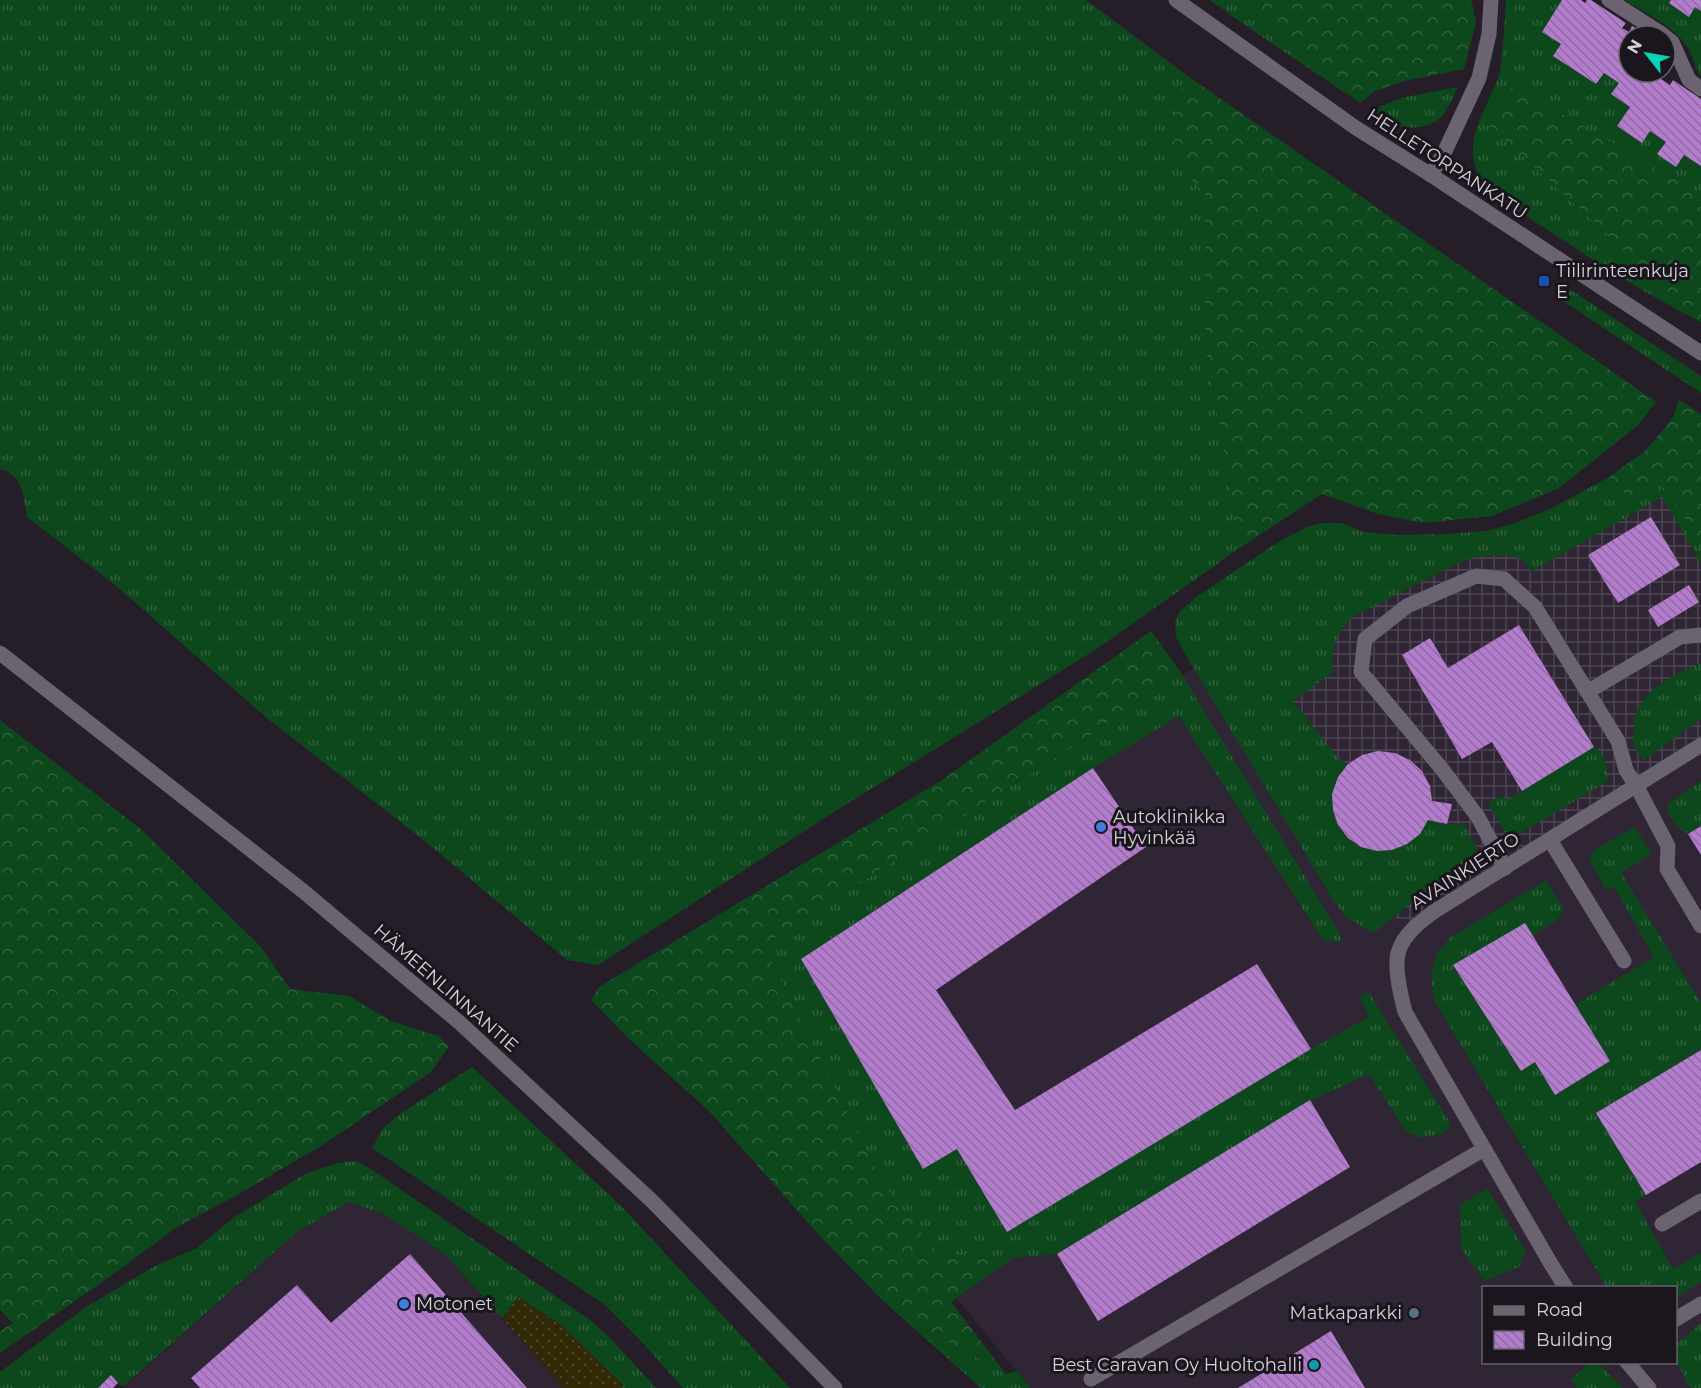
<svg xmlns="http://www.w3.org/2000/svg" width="1701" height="1388" font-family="Montserrat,sans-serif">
<defs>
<pattern id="industrial-grid" width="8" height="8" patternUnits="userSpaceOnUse" patternTransform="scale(1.5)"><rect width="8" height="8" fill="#2f2534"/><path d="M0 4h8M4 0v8" fill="none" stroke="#4c4451"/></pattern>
<pattern id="grass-tufts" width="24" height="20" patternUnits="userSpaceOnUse" patternTransform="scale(1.5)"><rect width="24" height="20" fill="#0d481d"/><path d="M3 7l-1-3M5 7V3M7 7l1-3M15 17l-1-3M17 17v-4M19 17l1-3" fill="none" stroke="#30623d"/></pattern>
<pattern id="forest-crowns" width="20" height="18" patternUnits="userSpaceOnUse" patternTransform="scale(1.5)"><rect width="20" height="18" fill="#0d481d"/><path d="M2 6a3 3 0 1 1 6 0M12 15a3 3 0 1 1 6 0" fill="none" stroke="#30623d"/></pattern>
<pattern id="sand-dots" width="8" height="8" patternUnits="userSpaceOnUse" patternTransform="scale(1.5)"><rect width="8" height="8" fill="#302806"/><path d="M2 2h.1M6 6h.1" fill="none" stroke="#4d462a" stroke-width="1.8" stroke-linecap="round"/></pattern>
<pattern id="building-back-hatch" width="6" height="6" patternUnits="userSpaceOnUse" patternTransform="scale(1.5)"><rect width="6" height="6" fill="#b37ccd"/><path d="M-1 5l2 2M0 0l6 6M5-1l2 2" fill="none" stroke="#906aa3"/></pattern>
</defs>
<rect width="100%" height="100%" fill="#251e28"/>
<path fill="#2f2534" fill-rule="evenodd" d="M1201,663L1701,745V1388H1030L955,1296L763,945L1091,735ZM1484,1288H1676V1362H1484Z
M349,1202L384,1214L445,1254L563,1388H123L297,1232Z"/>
<path fill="url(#industrial-grid)" d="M1673,464L1701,465V745L1416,925L1342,898L1201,663L1367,554L1551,534Z"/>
<path fill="url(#grass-tufts)" d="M0,0H1086L1185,74L1166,151L1205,193V344L1241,547L1098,648L829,815L598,965L567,960L425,841L268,719L115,585L27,517C23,496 24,476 0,469Z
M1210,0H1239L1360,103L1242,23Z
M1506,0H1562L1543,32L1561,44L1553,56L1596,84L1604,73L1619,83L1612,94L1630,107L1617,126L1641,143L1650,131L1666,142L1658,154L1676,166L1684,155L1701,166V322C1627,285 1559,237 1489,191C1454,148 1485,116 1499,75C1501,71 1501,65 1501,61C1504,41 1505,20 1506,0Z
M1625,0H1671L1669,3L1689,16L1695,7L1701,11V77C1695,68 1693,57 1688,48C1677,28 1643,12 1625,0Z
M1458,87C1453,96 1449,108 1442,116C1439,120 1434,122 1430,124C1411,132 1393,125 1376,114L1379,107L1401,98Z
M1571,290L1701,376V393L1563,301Z
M1609,477L1629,498L1661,484L1701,541V563L1662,497L1531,572L1524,561L1513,556L1492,555L1467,559L1351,618C1335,639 1331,645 1333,672L1293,701L1339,759L1348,764C1344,769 1339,774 1337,779C1327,803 1335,837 1361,847C1365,848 1371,848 1375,848C1387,849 1397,850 1407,844C1417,838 1422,829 1428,820L1447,824H1464L1482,858C1444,879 1408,905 1374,933L1347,918L1335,903L1191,664L1176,637L1175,623L1179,612L1199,595L1280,541L1307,527L1323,523H1342L1363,532L1398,535L1447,534L1485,531L1513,524L1550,509Z
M1701,663V719L1643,761C1640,756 1636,750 1634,744C1632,739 1634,732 1634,726C1636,691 1673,675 1701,663Z
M1179,670L1337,929L1342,942L1323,940L1179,716L1093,768L802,958L923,1169L957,1149L1007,1231L1311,1049L1369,1017L1360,997L1368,991L1451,1124L1444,1133L1422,1138L1406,1132L1369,1074L1310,1101L1057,1254L1013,1258L938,1255L884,1185L763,945L1091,735Z
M1594,747C1607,756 1607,767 1608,781L1515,837L1505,832L1488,804L1499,796L1509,799Z
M1701,781V826L1688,834L1678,828L1667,812L1669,803Z
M1634,827L1652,854L1621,873L1701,1003V1050L1597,1113L1646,1195L1635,1202L1673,1269L1701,1253V1282L1676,1298V1288H1608L1605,1284L1435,1002L1432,986V970L1438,952L1451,937L1546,880L1564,910L1557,920L1532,936L1525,923L1453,965L1520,1070L1535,1062L1555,1095L1610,1061L1574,1005L1654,957L1614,887L1606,890L1589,860L1593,851Z
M472,1067L623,1208L790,1388H683L644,1344L605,1305L372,1148L384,1127L403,1112Z
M356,1161L371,1169L590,1320L611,1339L656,1388H622V1384L561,1325L518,1297L502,1318L445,1254L384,1214L349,1202L297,1232L124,1386L118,1383L111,1375L98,1388H0V1372L86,1307L155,1266L197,1248L233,1218L307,1173L338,1163Z
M1487,1188L1526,1251L1519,1267L1484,1281L1461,1249L1460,1205Z
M881,1299L927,1330L1006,1374L1017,1371L1030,1388H981Z
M1701,1323V1388H1691L1688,1385L1676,1360V1344Z
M1591,1362L1598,1363L1623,1388H1577L1570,1380Z"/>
<path fill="url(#forest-crowns)" d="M1239,0H1471L1476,22L1464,69L1404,81L1375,91L1360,103Z
M1185,74L1656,402L1638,425L1559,488L1492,516L1424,523L1378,514L1322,494L1241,547L1205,344V194L1166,151Z
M1513,86L1696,191L1701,190V322L1487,123Z
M1679,400L1701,414V541L1661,484L1629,498L1609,477L1645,451L1673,418Z
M1151,631L1179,670L1091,735L763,945L884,1185L938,1254L1013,1258L951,1302L1006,1374L927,1330L881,1299L819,1235L708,1110L629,1039L591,1000L599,987L942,780Z
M0,720L142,830L261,947L290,989L349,996L391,1021L438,1036L449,1046L431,1072L319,1147L237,1195L177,1227L115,1273L0,1353V1331L13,1323L0,1310Z"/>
<path fill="url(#sand-dots)" d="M518,1297L561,1325L623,1385L622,1388H563L502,1318Z"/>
<path fill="url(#building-back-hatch)" d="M1562,0H1581L1585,3L1587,0H1591L1626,23L1622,28L1629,32L1632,26L1648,36H1629V72H1662L1658,77L1670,85L1673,80L1701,99V166L1684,155L1676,167L1657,154L1666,142L1650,131L1642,143L1617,126L1630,107L1611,94L1619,83L1604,73L1596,84L1553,56L1561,44L1542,32Z
M1671,0H1701V11L1695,7L1689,17L1669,3Z
M1651,517L1680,565L1618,603L1588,555Z
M1689,585L1699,602L1658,627L1648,610Z
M1519,625L1594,747L1522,791L1492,742L1462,759L1402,655L1430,638L1448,668Z
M1378,751L1395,753L1410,760L1422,771L1430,786L1432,801L1452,804L1447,824L1428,820L1420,834L1407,844L1392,850L1377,851L1361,847L1348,838L1338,825L1333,810L1332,794L1338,777L1348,764L1362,755Z
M1093,768L1146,847L936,990L1015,1110L1257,964L1311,1049L1007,1232L957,1149L923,1169L801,959Z
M1701,826V855L1688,834Z
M1525,923L1610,1061L1555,1095L1535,1062L1521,1071L1453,965Z
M1701,1050V1162L1646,1195L1596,1113Z
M1310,1100L1350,1167L1098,1321L1057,1254Z
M410,1254L527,1388H200L191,1378L297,1285L331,1323Z
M1331,1331L1365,1388H1238Z
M111,1375L118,1383L113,1388H98Z"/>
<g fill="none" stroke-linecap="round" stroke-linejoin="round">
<path stroke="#6b636f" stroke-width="15" d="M1609,0L1662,34L1672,42L1689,80L1701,89
M1587,692L1680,637L1701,635
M1550,840L1624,961
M1505,868L1478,817L1442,769L1361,672L1365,639L1407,606L1476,576L1504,579L1535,607L1618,741L1626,770L1637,787L1668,846L1667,869L1701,926
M1662,1224L1701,1201
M1091,1379L1484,1149"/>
<path stroke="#6b636f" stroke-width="15" d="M1431,175L1445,151L1479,78L1489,34L1491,0
M1566,1288L1551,1264L1405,1012C1401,996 1393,966 1399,950C1405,933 1421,921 1435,911L1701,745
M1676,1319L1701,1304
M1627,1362L1649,1388"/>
<path stroke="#6b636f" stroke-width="15" d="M1176,0L1356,128L1431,175L1701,353"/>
<path stroke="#6b636f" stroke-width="15" d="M0,653L303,891L460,1023L652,1201L835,1388"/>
</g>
<rect fill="#1a4fb4" stroke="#1b151e" stroke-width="2" x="1538" y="275" width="12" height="12" rx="3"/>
<g fill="#3f7fe0" stroke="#1b151e" stroke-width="2">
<circle cx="1101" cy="827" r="6"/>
<circle cx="404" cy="1304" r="6"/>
</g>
<circle fill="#5c6f8a" stroke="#1b151e" stroke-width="2" cx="1414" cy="1313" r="6"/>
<circle fill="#0f9aa8" stroke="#1b151e" stroke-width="2" cx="1314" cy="1365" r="6"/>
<g text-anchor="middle" stroke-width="6" stroke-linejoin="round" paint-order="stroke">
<g font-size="18" fill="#d6d2d9" stroke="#1b151e">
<text transform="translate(1447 164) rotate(33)" y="6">HELLETORPANKATU</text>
<text transform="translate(1465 871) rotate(-33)" y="6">AVAINKIERTO</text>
<text transform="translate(446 988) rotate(41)" y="6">HÄMEENLINNANTIE</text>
</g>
<g font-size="18" fill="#d6d2d9" stroke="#1b151e" text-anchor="start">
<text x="1556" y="277">Tiilirinteenkuja<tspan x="1556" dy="21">E</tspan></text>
<text x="1113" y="823">Autoklinikka<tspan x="1113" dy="21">Hyvinkää</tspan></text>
<text x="416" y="1310">Motonet</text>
<text x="1402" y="1319" text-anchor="end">Matkaparkki</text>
<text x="1302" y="1371" text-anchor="end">Best Caravan Oy Huoltohalli</text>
</g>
</g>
<rect x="1482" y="1286" width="195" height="78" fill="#1b151e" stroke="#666169" stroke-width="1.5"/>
<rect x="1494" y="1306" width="30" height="9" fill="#6b636f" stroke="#666169" stroke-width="1.5"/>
<text x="1536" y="1316" font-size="18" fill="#d6d2d9">Road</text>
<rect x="1494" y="1331" width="30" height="18" fill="url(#building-back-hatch)" stroke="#666169" stroke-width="1.5"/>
<text x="1536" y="1346" font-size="18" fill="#d6d2d9">Building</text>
<g transform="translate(1647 54) rotate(301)"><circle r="28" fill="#1b151e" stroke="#666169" stroke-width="1.5"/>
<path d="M0-4.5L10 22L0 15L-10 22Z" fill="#05d5b6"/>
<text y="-9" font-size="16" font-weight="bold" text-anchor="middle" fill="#d6d2d9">N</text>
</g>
</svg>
